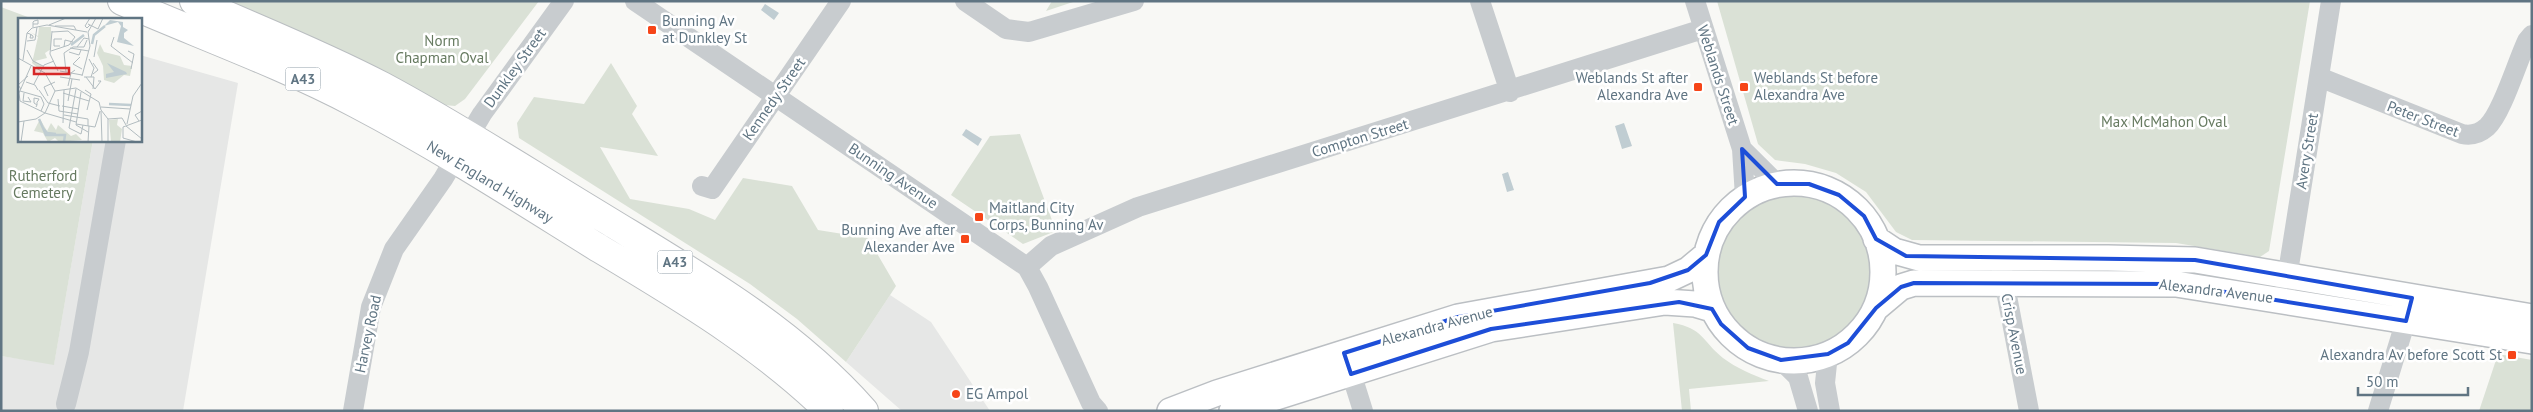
<svg xmlns="http://www.w3.org/2000/svg" width="2533" height="412" font-family="'PT Sans',sans-serif">
<rect width="100%" height="100%" fill="#f8f8f5"/>
<path fill="#e6e7e6" d="M140,55L238,83L183,411H1V356L54,364L93,140H140Z
M890,295L931,322L990,411H902L846,362Z"/>
<path fill="#dae1d6" d="M226,1H539L465,99L455,106L444,105Z
M1052,1H1076L1046,11Z
M1717,1H2310L2269,251L2260,257L2176,243L1912,240L1896,232L1866,192L1836,173L1805,164L1775,160L1758,144Z
M1,7L33,19H19V140H93L54,365L1,356Z
M611,63L637,106L632,114L658,156L600,147L630,199L689,209L715,220L743,178L792,186L818,230L868,238L896,286L846,362L797,319L750,284L519,138L517,123L534,97L584,104Z
M1020,134L1056,231L1023,244L951,195L990,136Z
M1711 271a80 80 0 1 1 160 0a80 80 0 1 1-160 0Z
M1673,323C1703,328 1702,341 1723,358C1736,368 1753,375 1769,381L1689,389L1691,411H1682Z
M2498,354L2532,360V411H2479Z"/>
<path fill="#c0cdd2" d="M765,4L779,13L774,20L761,10Z
M1624,123L1632,146L1622,149L1615,126Z
M966,129L982,139L978,146L962,135Z
M1508,172L1514,190L1507,192L1502,174Z"/>
<g fill="none" stroke-linecap="round" stroke-linejoin="round">
<g stroke="#bbbfc3" stroke-width="28">
<path id="major" d="M1705 272a89 89 0 1 1 178 0a89 89 0 1 1-178 0Z
M1876,239L1894,251L1919,258H2108L2195,260L2532,317
M1876,308L1901,287L1914,283L2176,284L2532,341
M1170,411L1217,393L1458,317L1669,279L1688,270L1706,255
M1232,411L1491,329L1665,302L1695,304L1712,309"/>
</g>
<g stroke="#babec1" stroke-width="30">
<path id="highway" d="M122,1C200,35 281,64 357,104C439,147 518,198 597,247C679,296 760,344 829,411
M194,1C257,29 321,54 382,86C459,127 532,175 607,220C697,275 793,330 864,411"/>
</g>
<path stroke="#c8cccf" stroke-width="20" d="M635,1L1027,267L1038,287L1091,403L1098,411
M965,1L1006,29L1029,32L1134,1
M1480,1L1510,92
M1695,1L1742,149L1745,197
M2319,77L2462,134C2471,136 2479,134 2487,127C2502,113 2517,62 2527,41L2532,35
M1742,149L1777,184
M702,186L712,189L841,1
M1027,267L1051,246L1138,207L1703,29
M2002,270L2029,411
M2285,291L2331,1
M1828,354L1825,383L1830,411
M1347,360L1363,411
M1781,360L1798,377L1808,411
M66,404L79,352L116,140
M353,411L371,307L394,249L443,179L482,114L564,1
M2378,411L2410,307"/>
<use href="#major" stroke="#fff" stroke-width="25"/>
<use href="#highway" stroke="#fff" stroke-width="28"/>
</g>
<path fill="none" stroke="#1d4ed8" stroke-width="4" stroke-linejoin="round" d="M1742,149L1777,184H1809L1839,195L1864,216L1876,239L1906,256L2195,260L2412,298L2406,321L2176,284L1914,283L1901,287L1876,308L1848,343L1828,354L1781,360L1748,348L1721,324L1712,309L1679,302L1491,329L1351,374L1344,353L1458,317L1650,283L1688,270L1706,255L1719,222L1745,197Z"/>
<g fill="#f64518" stroke="#fff" stroke-width="2">
<rect x="647" y="25" width="10" height="10" rx="2.5"/>
<rect x="1693" y="82" width="10" height="10" rx="2.5"/>
<rect x="1739" y="82" width="10" height="10" rx="2.5"/>
<rect x="974" y="212" width="10" height="10" rx="2.5"/>
<rect x="960" y="234" width="10" height="10" rx="2.5"/>
<rect x="2507" y="350" width="10" height="10" rx="2.5"/>
<circle cx="956" cy="394" r="5"/>
</g>
<g text-anchor="middle" stroke-width="5" stroke-linejoin="round" paint-order="stroke">
<g fill="#fff" stroke="#909ea8" stroke-width="1">
<rect x="285.5" y="67.5" width="35" height="23" rx="4"/>
<rect x="657.5" y="250.5" width="35" height="23" rx="4"/>
</g>
<g font-size="14" font-weight="bold" fill="#607583">
<text x="303" y="84">A43</text>
<text x="675" y="267">A43</text>
</g>
<g font-size="15" fill="#607583" stroke="#fff" text-anchor="start">
<text x="662" y="26">Bunning Av<tspan x="662" dy="17">at Dunkley St</tspan></text>
<text x="1688" y="83" text-anchor="end">Weblands St after<tspan x="1688" dy="17">Alexandra Ave</tspan></text>
<text x="1754" y="83">Weblands St before<tspan x="1754" dy="17">Alexandra Ave</tspan></text>
<text x="989" y="213">Maitland City<tspan x="989" dy="17">Corps, Bunning Av</tspan></text>
<text x="955" y="235" text-anchor="end">Bunning Ave after<tspan x="955" dy="17">Alexander Ave</tspan></text>
<text x="2502" y="360" text-anchor="end">Alexandra Av before Scott St</text>
<text x="966" y="399">EG Ampol</text>
</g>
<g font-size="15" fill="#667a60" stroke="#fff">
<text x="442" y="46">Norm<tspan x="442" dy="17">Chapman Oval</tspan></text>
<text x="2164" y="127">Max McMahon Oval</text>
<text x="43" y="181">Rutherford<tspan x="43" dy="17">Cemetery</tspan></text>
</g>
<g font-size="15" fill="#607583" stroke="#fff">
<text transform="translate(515 68) rotate(-54)" y="5">Dunkley Street</text>
<text transform="translate(1718 75) rotate(72)" y="5">Weblands Street</text>
<text transform="translate(774 99) rotate(-55)" y="5">Kennedy Street</text>
<text transform="translate(2423 119) rotate(21)" y="5">Peter Street</text>
<text transform="translate(1360 138) rotate(-17)" y="5">Compton Street</text>
<text transform="translate(2307 151) rotate(-81)" y="5">Avery Street</text>
<text transform="translate(893 176) rotate(34)" y="5">Bunning Avenue</text>
<text transform="translate(490 182) rotate(31)" y="5">New England Highway</text>
<text transform="translate(2216 291) rotate(7)" y="5">Alexandra Avenue</text>
<text transform="translate(1437 326) rotate(-15)" y="5">Alexandra Avenue</text>
<text transform="translate(368 334) rotate(-78)" y="5">Harvey Road</text>
<text transform="translate(2014 334) rotate(79)" y="5">Crisp Avenue</text>
</g>
</g>
<g transform="translate(18 18)">
<rect width="124" height="124" fill="#f8f8f5"/>
<path d="M21,9H33V31L27,35L29,40L17,43L24,48L22,52L14,45L20,19L12,14L20,18ZM82,26L86,34L102,38L106,47L114,48L112,58L106,57L96,65L86,62L85,48L79,35ZM22,101L29,113L33,105L38,112L40,107L53,118L58,116L64,122L41,124L37,120L30,124L25,115L16,113ZM100,101L99,107L104,111L102,124H93L91,102Z" fill="#dae1d6"/>
<path d="M92,2L105,4V9L110,12L106,15V20L116,28L99,24L103,8L100,4L86,8ZM89,45L108,54L109,56L88,60V56L96,54Z" fill="#c0cdd2"/>
<path fill="none" stroke="#c0cdd2" stroke-width="2.5" d="M74,26L76,17L87,8M53,27L66,17M91,86L113,87M21,101L28,117H47L46,124M25,110L29,115L38,116"/>
<path fill="none" stroke="#b2bcc0" stroke-width="1" d="M72,0L67,8L69,10L72,7M15,6H20V2L16,3L15,4V9M70,6L80,11L85,0M31,7L48,0M37,8H56L58,12M34,13L32,36L40,53M70,14L78,0M9,15L12,16L15,18V20H12L13,16M96,19L93,28L115,45M9,23L17,22L19,9M42,28H36V21H44M46,29L47,22L55,24M59,29L66,20L71,21M52,30L71,33M9,32L15,43L25,48M33,33L51,27L57,19L50,13L34,14M110,33L116,36L113,51M51,34L61,37L63,32M46,35L55,29H66L69,22M46,35L48,54M62,39L55,46L64,51M76,39L79,22M0,40L27,55L37,73L58,70L81,84L83,92M71,41L76,50L73,59M5,42L9,15L14,10L29,7L69,14M75,45L80,52L75,56M13,48L1,75L2,83L27,95M42,53L64,57M64,58L72,28L70,14M42,59L62,62M66,59H76L75,71M68,59L77,71L83,63H80M8,64L17,67L20,72M16,66L26,47L36,43M50,68L53,55L57,52M3,71L0,67L10,58M58,71L51,110L63,116L65,107M21,72L30,85L42,88M67,72L73,76L69,92M2,73L23,79L26,86L23,93M63,74L58,107L70,114M6,75L5,83L13,84L10,79M45,75L71,83M30,78L26,69L37,64M40,81L41,93L60,96M50,83L54,61M44,88L61,91M18,89L19,87V84L20,83L21,81L16,80V85L19,87M83,89L112,91M83,92L90,101L104,100L108,107M83,93L84,124M27,95L58,104M27,95L37,73M46,97L70,101V108M121,103L117,97L124,93M0,104L18,101L27,95M45,105L46,72M58,106L77,109L82,93M109,106L115,78L124,65M108,108L124,121M3,124L6,103M70,124L71,108M90,124V101M119,124L105,120V109L124,102"/>
<path fill="#d62828" fill-opacity="0.15" stroke="#d62828" stroke-width="2.5" d="M16,50H51V56H16Z"/>
<rect width="124" height="124" fill="none" stroke="#607583" stroke-width="2.5"/>
</g>
<rect width="2533" height="412" fill="none" stroke="#607583" stroke-width="5"/>
<path d="M2358 387v8h110v-8" fill="none" stroke="#607583" stroke-width="2.5"/>
<text x="2366" y="387" font-size="15" fill="#607583" stroke="#ffffff" stroke-width="4" paint-order="stroke">50 m</text>
</svg>
